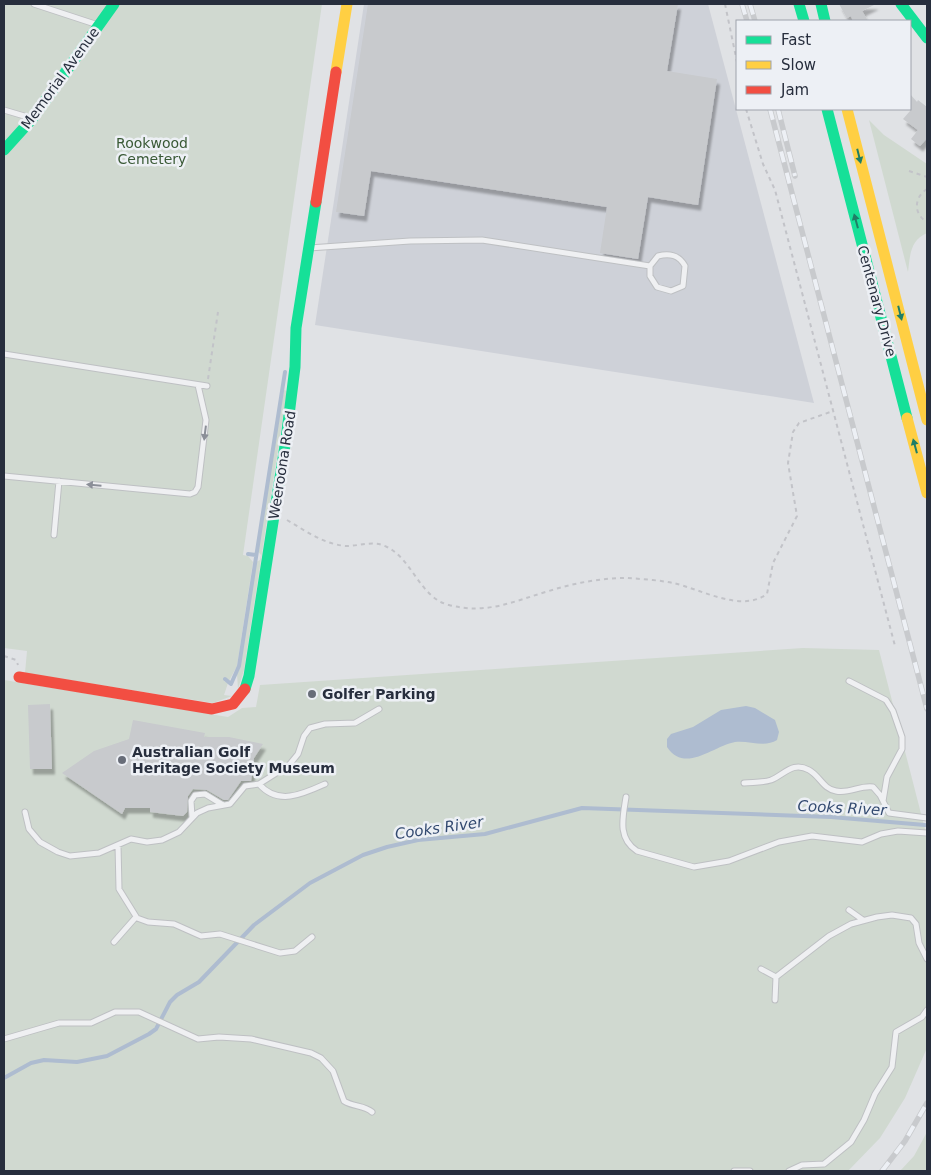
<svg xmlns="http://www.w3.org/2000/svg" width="931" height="1175" font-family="'DejaVu Sans',sans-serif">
<defs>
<filter id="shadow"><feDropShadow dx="3" dy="5.5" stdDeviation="1" flood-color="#0004"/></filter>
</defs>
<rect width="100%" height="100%" fill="#e0e2e5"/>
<path fill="#ced1d8" d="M364,4H708L814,403L315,325Z"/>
<path fill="#d0d9d0" d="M4,4H322L243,555L248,556L253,562L237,666L229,681L225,678L224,681L228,683L224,695L232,696L213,703L25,673L27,651L4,648Z
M869,120L884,135L927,164V233C910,240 910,256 908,272Z
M284,390L287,391L244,670L238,689L237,674L240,668L256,562L260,560L261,555L257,550Z
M803,648L879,650L927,837V1048L905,1098L880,1138L848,1171H4V680L228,717L242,708L256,707L260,685Z
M927,1132V1171H900L914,1156Z"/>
<path fill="#aebcd0" d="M746,706L755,708L775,720L779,732L777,740C765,748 748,740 735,742C713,746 685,774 667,747V739L671,734L693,727L721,710Z"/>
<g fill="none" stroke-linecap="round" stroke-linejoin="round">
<path stroke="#aebcd0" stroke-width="4" d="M248,554L256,555
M225,679L231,684L239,666L285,372
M4,1078L31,1063L44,1060L77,1062L107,1056L149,1034L156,1029L170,1002L177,995L199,982L254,925L310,883L363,855L387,847L418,840L485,834L582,808L831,817L925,825"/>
</g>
<path fill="#c8cacd" filter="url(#shadow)" d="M368,4H678L667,71L717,79L698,205L648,197L638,259L600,253L607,207L371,171L364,216L336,212Z
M839,4H876L862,11L868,21H853L851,16L847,18Z
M910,94L917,102L918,100L927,107V138L920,146L911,139L918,130L903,119L910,111Z
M50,704L52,769H30L28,705Z
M133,720L205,733L204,737H229L263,744L254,758L251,781H241L228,800H224L207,790L193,789L188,796L187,812L183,816L150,812V808H125L122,814L62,773L94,751L129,739Z"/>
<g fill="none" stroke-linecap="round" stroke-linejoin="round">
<g stroke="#bec0c3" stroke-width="7">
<path id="lane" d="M34,4L98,25
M4,110L31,118
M309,248L410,241L482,240L650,266L658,256C670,253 679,255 685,266L683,286L671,291L657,287L650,276V266
M4,354L207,386
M4,476L190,494L195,492L198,487L206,420L198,385
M54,535L59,481
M849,681L886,700L893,711L902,737V749L887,777L883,801
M744,783C753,782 762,783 771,780C785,774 793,761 809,770C820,776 823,789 836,791C849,794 860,785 873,787L880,795L889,813L927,818
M259,784C278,806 303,794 325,784
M626,797C623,817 617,838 637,851L694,867L729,861L779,842L812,836L862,842L881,834L898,831L927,833
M25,812L29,829L40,842L58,852L70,856L99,853L131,839L147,842L162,840L179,832L197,813L208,808L230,804L245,786L259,784L289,765L298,754L304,736L310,728L325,724L355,723L379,709
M192,817L191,801L195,795L205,794L223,805
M118,845L119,889L137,918L148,922L174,924L201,936L220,934L280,953L295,951L312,937
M849,910L863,920
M114,942L136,917
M761,969L776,977L775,1000
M776,977L829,936L851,924L877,917L892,915L911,918L916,924L919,943L927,959
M4,1039L59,1023H91L115,1012H139L198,1039L219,1037L251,1039L311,1053L321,1058L333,1071L344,1101C353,1107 364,1105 372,1112
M734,1171H750
M789,1171L802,1165L824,1164L851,1142L864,1120L875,1094L892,1067L896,1032L922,1017L927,1010"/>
</g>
<path stroke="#c2c3c8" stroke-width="2" stroke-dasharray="4 4" stroke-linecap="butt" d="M725,4L737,62
M746,109L763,164L775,190L895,646
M909,171L927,177
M927,189C914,197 913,214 927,222
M208,379L218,312
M287,520C306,531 323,544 346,546C360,546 374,540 387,547C413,560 420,598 449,605C487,615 514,601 549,591C574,583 601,578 627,578C642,579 658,580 673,583C701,589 741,613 767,594L773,563L797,516L788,463L793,432L799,423L833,411
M4,656L16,660L18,665"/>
<use href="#lane" stroke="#eff0f2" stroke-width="5"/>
<path stroke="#16e098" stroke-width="11" d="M799,4L804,21
M821,4L825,21
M901,4L927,38
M827,109L907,418
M4,150L32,119L114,4
M245,689L249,676L286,439L295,367L296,328L316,202"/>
<path stroke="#ffcf43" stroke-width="11" d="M336,72L347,4
M847,109L927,420
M907,418L927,493"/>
<path stroke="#f24e42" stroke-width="11" d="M316,202L336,72
M19,677L212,709L233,704L245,689"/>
<g stroke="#c8cacd" stroke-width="5.5">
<path id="rail" d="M742,4L747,21
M750,4L755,21
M770,109L927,709
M778,109L795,176
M882,1171L905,1141L927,1103"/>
</g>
<use href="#rail" stroke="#edf0f5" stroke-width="4" stroke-dasharray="11" stroke-linecap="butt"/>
</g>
<defs><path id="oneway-solid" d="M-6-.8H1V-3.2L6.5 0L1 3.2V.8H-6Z" transform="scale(1.25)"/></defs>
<g fill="#1f7e66">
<use href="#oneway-solid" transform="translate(859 156) rotate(76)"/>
<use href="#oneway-solid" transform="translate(856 221) rotate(-105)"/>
<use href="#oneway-solid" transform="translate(900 313) rotate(76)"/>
<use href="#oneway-solid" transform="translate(915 446) rotate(-105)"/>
</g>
<g fill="#8b8f98">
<use href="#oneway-solid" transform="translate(205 433) rotate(97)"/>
<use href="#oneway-solid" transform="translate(94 485) rotate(-175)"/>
</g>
<g fill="#686d78" stroke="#edf0f5" stroke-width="2">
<circle cx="312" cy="694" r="5"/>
<circle cx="122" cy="760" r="5"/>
</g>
<g text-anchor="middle" stroke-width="5" stroke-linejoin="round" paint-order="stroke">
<g font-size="14" fill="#272e3d" stroke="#edf0f5">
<text transform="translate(60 78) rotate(-54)" y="5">Memorial Avenue</text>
<text transform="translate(877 301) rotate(75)" y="5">Centenary Drive</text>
<text transform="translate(282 465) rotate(-81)" y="5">Weeroona Road</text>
</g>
<g font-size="14" fill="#395935" stroke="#edf0f5">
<text x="152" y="148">Rookwood<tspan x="152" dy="16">Cemetery</tspan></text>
</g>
<g font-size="14" font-weight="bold" fill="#272e3d" stroke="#edf0f5" text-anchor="start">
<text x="322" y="699">Golfer Parking</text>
<text x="132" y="757">Australian Golf<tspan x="132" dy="16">Heritage Society Museum</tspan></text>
</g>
<g font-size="15" font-style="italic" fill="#334a70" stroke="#edf0f5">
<text transform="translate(842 808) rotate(3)" y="5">Cooks River</text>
<text transform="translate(439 828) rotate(-8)" y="5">Cooks River</text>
</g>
</g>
<rect width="931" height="1175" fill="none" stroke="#272e3d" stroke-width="10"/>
<rect x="736" y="20" width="175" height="90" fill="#edf0f5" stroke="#9ea2ab"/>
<rect x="746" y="36" width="25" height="8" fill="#16e098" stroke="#9ea2ab"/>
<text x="781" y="45" font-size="15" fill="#272e3d">Fast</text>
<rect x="746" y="61" width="25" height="8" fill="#ffcf43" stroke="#9ea2ab"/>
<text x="781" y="70" font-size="15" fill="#272e3d">Slow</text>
<rect x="746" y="86" width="25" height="8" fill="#f24e42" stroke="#9ea2ab"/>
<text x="781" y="95" font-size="15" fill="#272e3d">Jam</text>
</svg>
